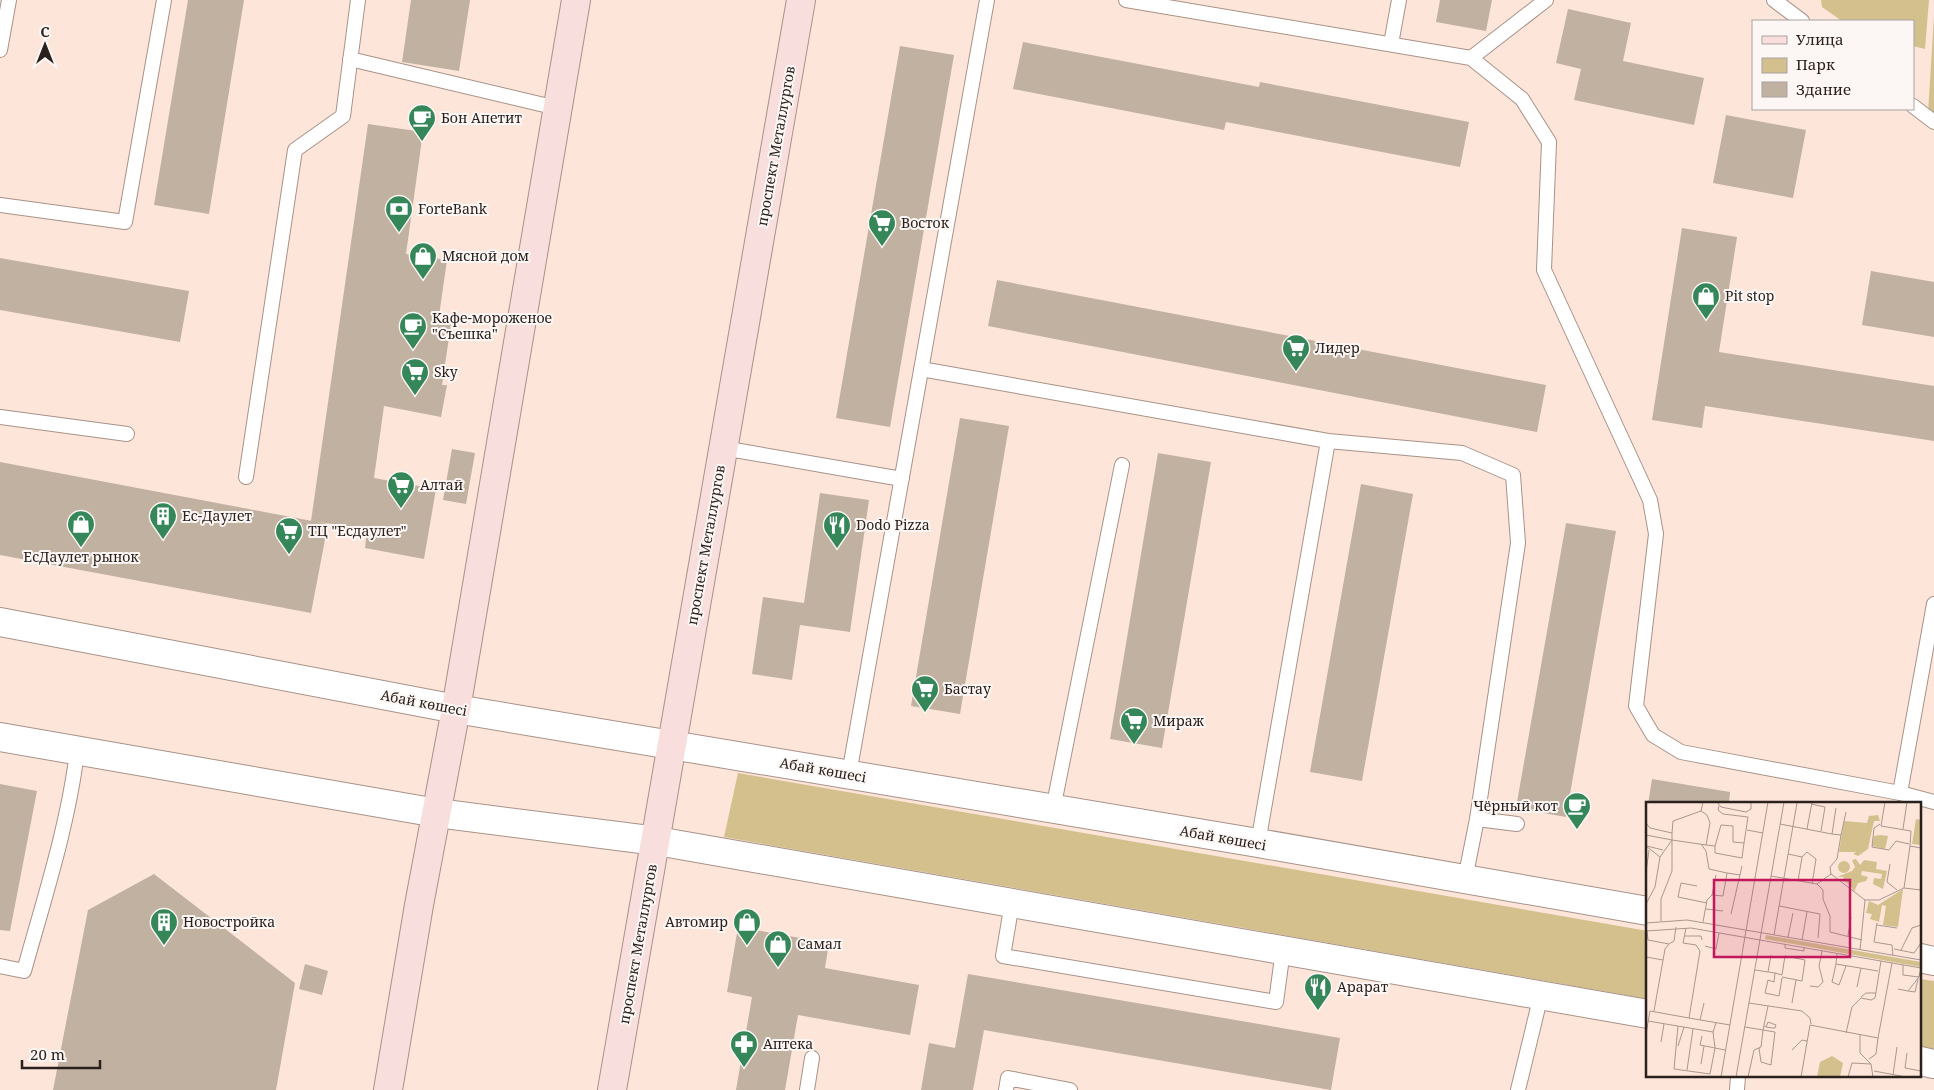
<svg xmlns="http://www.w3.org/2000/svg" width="1934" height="1090" font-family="'Noto Serif',serif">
<rect width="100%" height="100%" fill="#fde5da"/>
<path fill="#d3c08d" d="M1821,0H1929L1925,49L1913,46V21H1842L1822,7Z
M1934,16V118L1928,113Z
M738,773L1648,931V999L724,837Z
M1920,979L1934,981V1050L1920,1047Z"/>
<path fill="#c1b1a0" d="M188,0H244L209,214L154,205Z
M411,0H470L459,71L402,62Z
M1440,0H1492L1486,31L1436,22Z
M1568,9L1631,23L1623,61L1704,78L1694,125L1574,100L1581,69L1556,63Z
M1023,42L1259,87L1260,82L1469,122L1460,167L1226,122L1224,130L1013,89Z
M900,46L954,55L890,427L836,418Z
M1726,115L1806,130L1793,198L1713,183Z
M368,124L423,132L406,254L447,260L438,323L451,324L442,385H447L441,417L384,406L374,478L436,489L424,559L365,548L367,529L311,521Z
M1682,228L1737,237L1719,352L1934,386V441L1705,406L1702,428L1652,420Z
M0,258L189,291L180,342L0,310Z
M1871,271L1934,282V337L1862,325Z
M997,280L1546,385L1537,432L988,326Z
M960,418L1009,426L960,714L911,706Z
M452,449L475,453L466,504L443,500Z
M1158,453L1211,462L1162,748L1110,739Z
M0,462L328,524L311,613L0,555Z
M1361,484L1413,494L1362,781L1310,772Z
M820,493L869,500L850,632L800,625L792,680L752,674L763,597L804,603Z
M1566,523L1616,531L1566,817L1516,808Z
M1652,779L1730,792L1729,804H1648Z
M0,784L37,791L10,931L0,930Z
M154,874L295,983L276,1090H53L88,910Z
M738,927L829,943L825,968L919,985L910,1035L798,1015L785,1090H736L752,997L727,992Z
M305,964L328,971L322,995L299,989Z
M968,974L1340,1038L1331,1090L984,1030L973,1090H921L929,1043L955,1048Z"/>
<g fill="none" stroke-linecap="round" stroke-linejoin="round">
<g stroke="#a89288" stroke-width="16">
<path id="service" d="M1126,0L1471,58L1546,0
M1774,0L1802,21
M1391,44L1399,0
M0,50L9,0
M1471,58L1522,99L1549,142L1544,270L1650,500L1656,534L1636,706L1653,735L1681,752L1900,793L1934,802
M350,59L557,108
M1913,106L1934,122
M0,205L125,222L164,0
M921,369L1328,441L1462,453L1513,475L1518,543L1477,819
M0,417L127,434
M723,448L902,479
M246,477L295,150L343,116L358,0
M849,774L987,0
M1900,793L1934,604
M1053,809L1122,465
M1258,843L1328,441
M1465,879L1477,819L1517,824
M1012,903L1003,956L1276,1002L1283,950
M0,966L24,971C44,899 68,826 77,752
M807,1090L812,1058
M1006,1090L1008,1078L1070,1090
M1518,1090L1541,995
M1737,1090L1738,1076"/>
</g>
<g stroke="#a89288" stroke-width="30">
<path id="tertiary" d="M0,622L456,709L1258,843L1648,911
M0,737L437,813L657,841L1648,1014
M1920,958L1934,961
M1920,1061L1934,1064"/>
</g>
<g stroke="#a89288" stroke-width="30">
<path id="secondary" d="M388,1090L419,905L456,709L576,0
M612,1090L801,0"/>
</g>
<use href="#service" stroke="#fff" stroke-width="14"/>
<use href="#tertiary" stroke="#fff" stroke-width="28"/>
<use href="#secondary" stroke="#f8dedc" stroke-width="28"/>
</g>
<defs>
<g id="cafe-pin" transform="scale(1.4375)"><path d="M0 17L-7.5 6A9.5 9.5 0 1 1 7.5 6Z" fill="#358759" stroke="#fcf7f5"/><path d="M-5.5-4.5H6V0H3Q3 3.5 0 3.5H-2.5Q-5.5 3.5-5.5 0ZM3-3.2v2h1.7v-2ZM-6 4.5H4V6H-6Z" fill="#fff"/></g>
<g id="bank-pin" transform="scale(1.4375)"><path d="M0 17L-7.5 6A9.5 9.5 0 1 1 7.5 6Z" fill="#358759" stroke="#fcf7f5"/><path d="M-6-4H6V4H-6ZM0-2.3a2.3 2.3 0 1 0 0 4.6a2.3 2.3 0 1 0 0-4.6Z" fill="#fff"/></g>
<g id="supermarket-pin" transform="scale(1.4375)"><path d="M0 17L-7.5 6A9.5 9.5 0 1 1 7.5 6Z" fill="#358759" stroke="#fcf7f5"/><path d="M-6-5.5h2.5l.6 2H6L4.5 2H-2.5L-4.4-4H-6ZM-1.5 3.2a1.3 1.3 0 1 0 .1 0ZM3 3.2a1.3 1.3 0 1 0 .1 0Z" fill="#fff"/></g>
<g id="shop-pin" transform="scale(1.4375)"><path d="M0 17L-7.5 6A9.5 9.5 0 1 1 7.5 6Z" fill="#358759" stroke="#fcf7f5"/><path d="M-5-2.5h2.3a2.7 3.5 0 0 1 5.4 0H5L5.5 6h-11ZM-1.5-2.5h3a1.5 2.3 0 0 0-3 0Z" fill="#fff"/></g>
<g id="building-pin" transform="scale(1.4375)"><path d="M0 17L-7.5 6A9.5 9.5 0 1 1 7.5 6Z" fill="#358759" stroke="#fcf7f5"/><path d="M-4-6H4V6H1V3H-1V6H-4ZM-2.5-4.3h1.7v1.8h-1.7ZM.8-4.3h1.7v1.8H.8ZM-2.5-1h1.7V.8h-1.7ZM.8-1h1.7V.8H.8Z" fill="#fff"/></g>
<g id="restaurant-pin" transform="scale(1.4375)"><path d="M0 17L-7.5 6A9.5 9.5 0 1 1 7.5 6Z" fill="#358759" stroke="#fcf7f5"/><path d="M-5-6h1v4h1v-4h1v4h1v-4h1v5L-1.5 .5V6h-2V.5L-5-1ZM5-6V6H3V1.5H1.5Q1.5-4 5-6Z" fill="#fff"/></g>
<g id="pharmacy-pin" transform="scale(1.4375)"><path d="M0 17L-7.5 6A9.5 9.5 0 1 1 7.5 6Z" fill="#358759" stroke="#fcf7f5"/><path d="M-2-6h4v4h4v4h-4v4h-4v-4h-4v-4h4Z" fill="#fff"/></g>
</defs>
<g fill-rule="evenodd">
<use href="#cafe-pin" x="422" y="118"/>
<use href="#bank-pin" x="399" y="209"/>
<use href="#supermarket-pin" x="882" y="223"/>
<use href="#shop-pin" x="423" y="256"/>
<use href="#shop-pin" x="1706" y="296"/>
<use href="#cafe-pin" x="413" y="326"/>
<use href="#supermarket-pin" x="1296" y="348"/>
<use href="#supermarket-pin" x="415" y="372"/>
<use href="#supermarket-pin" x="401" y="485"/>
<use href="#building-pin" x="163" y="516"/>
<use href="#shop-pin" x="81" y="524"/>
<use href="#restaurant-pin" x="837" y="525"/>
<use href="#supermarket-pin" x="289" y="531"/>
<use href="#supermarket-pin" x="925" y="689"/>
<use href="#supermarket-pin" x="1134" y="721"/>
<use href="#cafe-pin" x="1577" y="806"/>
<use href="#building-pin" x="164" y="922"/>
<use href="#shop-pin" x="747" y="922"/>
<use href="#shop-pin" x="778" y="944"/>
<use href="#restaurant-pin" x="1318" y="987"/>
<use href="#pharmacy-pin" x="744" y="1044"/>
</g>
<g text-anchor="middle" stroke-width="4" stroke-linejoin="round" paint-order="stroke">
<g font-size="14" fill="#2a211d" stroke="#fcf7f5" text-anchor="start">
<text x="441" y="123">Бон Апетит</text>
<text x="418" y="214">ForteBank</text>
<text x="901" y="228">Восток</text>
<text x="442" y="261">Мясной дом</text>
<text x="1725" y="301">Pit stop</text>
<text x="432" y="323">Кафе-мороженое<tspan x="432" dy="16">"Cъешка"</tspan></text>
<text x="1315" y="353">Лидер</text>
<text x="434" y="377">Sky</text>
<text x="420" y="490">Алтай</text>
<text x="182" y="521">Ес-Даулет</text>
<text x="856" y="530">Dodo Pizza</text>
<text x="308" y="536">ТЦ "Есдаулет"</text>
<text x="81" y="562" text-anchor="middle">ЕсДаулет рынок</text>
<text x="944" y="694">Бастау</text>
<text x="1153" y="726">Мираж</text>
<text x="1558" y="811" text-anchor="end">Чёрный кот</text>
<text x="183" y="927">Новостройка</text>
<text x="728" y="927" text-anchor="end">Автомир</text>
<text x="797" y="949">Самал</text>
<text x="1337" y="992">Арарат</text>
<text x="763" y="1049">Аптека</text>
</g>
<g font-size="14" fill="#2a211d" stroke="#fcf7f5">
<text transform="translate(776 146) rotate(-80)" y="5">проспект Металлургов</text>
<text transform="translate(706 545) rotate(-80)" y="5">проспект Металлургов</text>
<text transform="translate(424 703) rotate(11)" y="5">Абай көшесі</text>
<text transform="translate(823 770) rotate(10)" y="5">Абай көшесі</text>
<text transform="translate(1223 838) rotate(10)" y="5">Абай көшесі</text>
<text transform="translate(638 944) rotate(-80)" y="5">проспект Металлургов</text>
</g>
</g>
<g transform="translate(1646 802)">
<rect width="275" height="275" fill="#fde5da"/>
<path d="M232,13L234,19H228L222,47L212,54L207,52L210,50H193L198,19L221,21L223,14ZM270,17L275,18V43L266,42ZM234,33L242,34L239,47L226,44L228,34ZM210,57L214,63L218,58L231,60L230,67L241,69L237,87L227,82L228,76L235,77L236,72L216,69L215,73L222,75L220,79L212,81L208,90L204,82L196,79L198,75H191L206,69L209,65L206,58ZM192 65a6 6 0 1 1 12 0a6 6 0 1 1-12 0ZM257,87L252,125L237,123L240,104L236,103L233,120L224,117L226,112L220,111L223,99L232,103ZM120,133L275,160V165L119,137ZM186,254L197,261L194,275H171L174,260Z" fill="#d3c08d"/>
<path fill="none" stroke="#a9978e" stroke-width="1" d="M57,0L55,9L61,13L64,21L60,43L69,44L75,23L87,24V40L98,41L96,56L69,51V44M71,0L75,5L100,10L105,7V0M239,0L235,24L265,29L264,44M165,2L179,5L175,29M73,4L72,8L77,12L102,15L98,41M190,6L186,32L195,33L191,57L184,65L185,72L219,98H233L258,86L275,88M0,21L4,26L26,31V38L14,55L9,85L0,102M134,22L186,32M234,22L228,26L226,45L243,48L250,39L263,42M161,27L166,0M257,27L261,0M101,28L117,31M26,31L27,19L55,9M0,33L26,38M195,33L200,10M55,42L60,49L63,67L81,71M0,44L14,55M1,44L17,48M142,52L156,55L161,50L170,57L166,82M244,62L241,80L251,88M0,70L3,48M70,73L66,93L77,94L81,71L94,73M125,74L171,82L185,72M152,79L156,55M171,82L177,88V97L184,114V130L216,138M51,84L35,81L32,95L61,101M258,86L264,44L275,46M133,104L174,112L172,136M60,107L77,109M85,112L96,64M15,119V97L26,69V38L60,43M57,120L61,98L66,93M0,121L41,118L275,158M231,121L228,140L246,143L247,154M231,123L251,126M40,126L37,141L50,143L54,149L43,216L84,223M0,129L45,126L275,166M1,129L2,138L23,142L28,139L30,125M128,133L151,1M38,134H55L56,138M202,134L205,115M142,135L147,111M156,138L161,110M139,142V146L158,149V145M59,144L70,147L73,131M248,147L268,151L275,141M214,148L219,98M255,148L266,126L275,123M191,151L190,162L232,169M0,155L17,158M190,162L186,180L193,183L200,164M257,163V173L273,175L275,166M109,168L129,171L128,180L122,178L119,191L133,194L136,176M122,170L125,153M129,171L136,173L139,154L159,158L156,179L136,175M164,184L172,185L177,180L173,164L176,149M211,185L215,166M252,187L262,189L273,175M262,189L269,190L272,177M215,195L220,191H230M103,201L156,209L164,216L165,222M146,201L150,178M8,209L19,147L23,142M54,218L58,201M2,219L67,230L70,221M32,224L28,267L64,272L69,246L54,243L56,234M118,224L120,225L127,226H129L130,223L122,220L120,225M99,225L117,228L122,204M67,230L69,246L79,248M200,231L206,205L215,196L225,198L229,196L235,159M0,232L4,209L43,216M214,233V251L225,262L227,275M15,240L18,222M32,244L38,225M146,248L156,238L161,239M261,251L259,266L275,269M223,257L230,252L232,236M55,262L58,244M41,268L47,227M228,269L260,275M247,273L251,245M75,275L122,0M90,275L138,0M102,275L108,248L115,245L117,228L129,230L125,263L115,260L113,246M155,275L164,223L232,236L246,161M202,275L206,261L225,262"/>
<path fill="#c2185b" fill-opacity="0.15" stroke="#c2185b" stroke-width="2.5" d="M68,78H204V155H68Z"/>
<rect width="275" height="275" fill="none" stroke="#2a211d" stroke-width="2.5"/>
</g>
<rect x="1752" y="20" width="162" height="90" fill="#fcf7f5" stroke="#a8a19f"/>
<rect x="1762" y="36" width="25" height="8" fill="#f8dedc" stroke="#a8a19f"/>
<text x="1796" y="45" font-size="15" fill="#2a211d">Улица</text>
<rect x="1762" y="58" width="25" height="15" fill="#d3c08d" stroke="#a8a19f"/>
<text x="1796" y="70" font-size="15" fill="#2a211d">Парк</text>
<rect x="1762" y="82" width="25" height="15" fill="#c1b1a0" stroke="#a8a19f"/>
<text x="1796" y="95" font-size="15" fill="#2a211d">Здание</text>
<g transform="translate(45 45)" stroke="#fcf7f5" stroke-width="4" paint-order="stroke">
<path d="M0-4L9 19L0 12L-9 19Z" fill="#2a211d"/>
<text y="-8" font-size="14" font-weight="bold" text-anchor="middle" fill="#2a211d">С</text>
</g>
<path d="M22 1060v8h78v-8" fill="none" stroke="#2a211d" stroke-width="2.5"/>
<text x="30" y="1060" font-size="15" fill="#2a211d" stroke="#fcf7f5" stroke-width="4" paint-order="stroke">20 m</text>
</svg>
